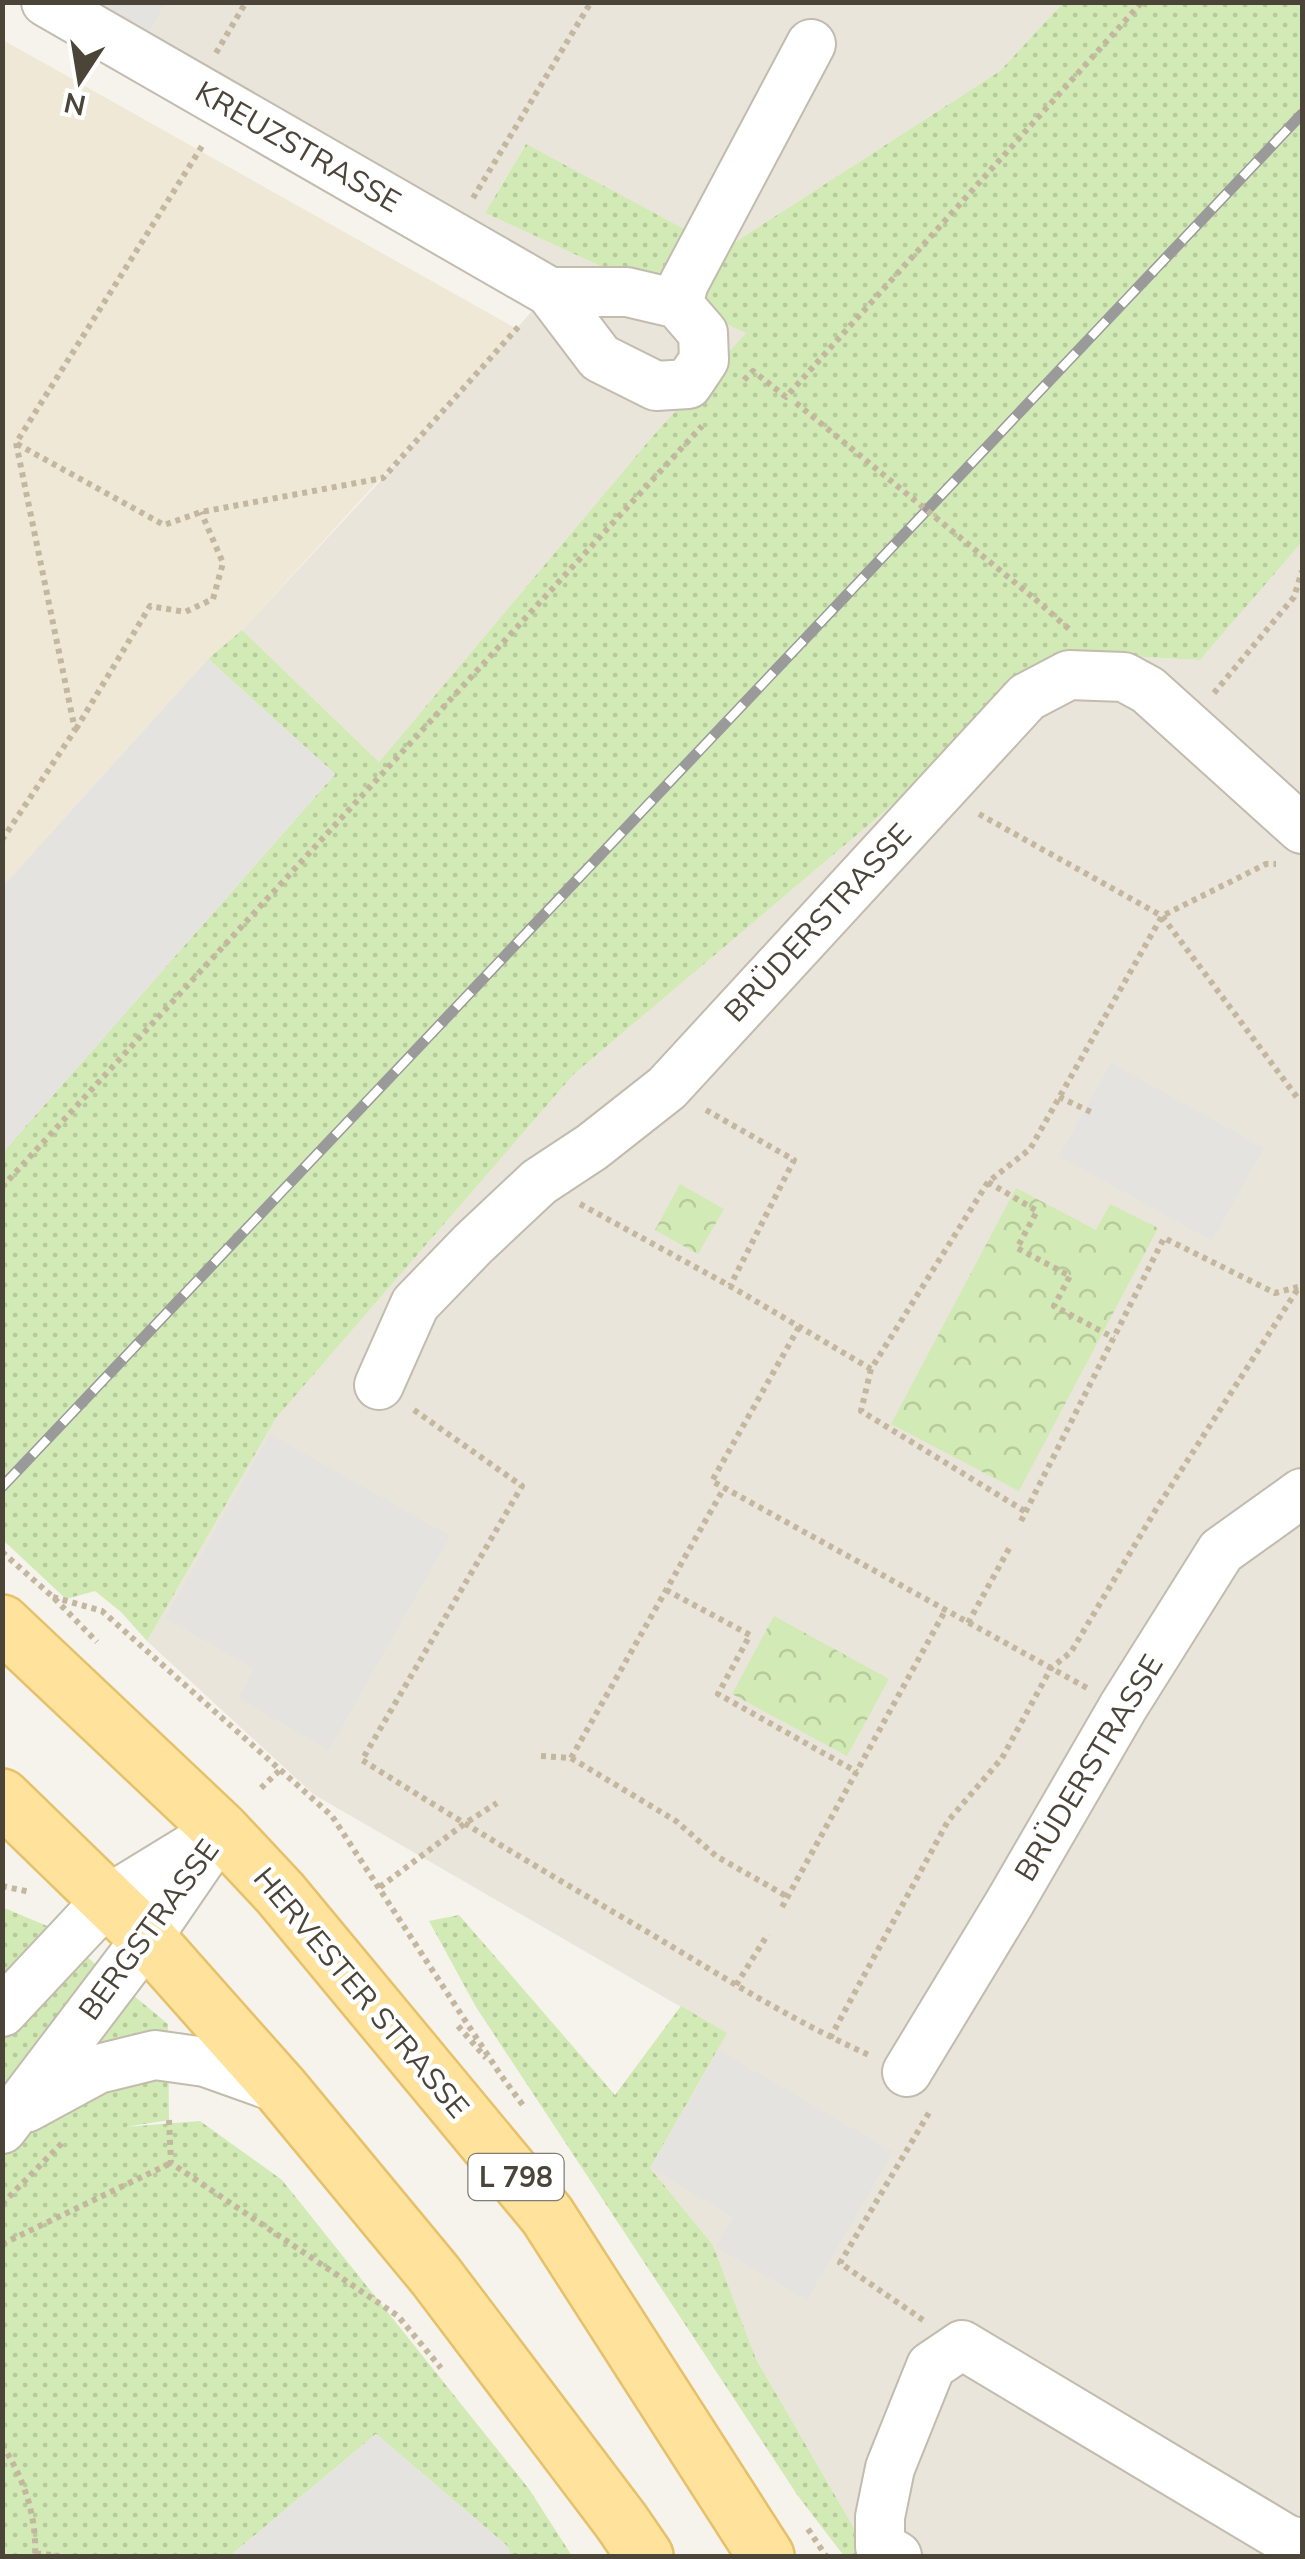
<svg xmlns="http://www.w3.org/2000/svg" width="1305" height="2559" font-family="Mulish,sans-serif">
<defs>
<pattern id="grass-dots" width="8" height="8" patternUnits="userSpaceOnUse" patternTransform="scale(2.5)"><rect width="8" height="8" fill="#d2eab5"/><path d="M2 2h.1M6 6h.1" fill="none" stroke="#b6ca9c" stroke-width="1.8" stroke-linecap="round"/></pattern>
<pattern id="forest-crowns" width="20" height="18" patternUnits="userSpaceOnUse" patternTransform="scale(2.5)"><rect width="20" height="18" fill="#d2eab5"/><path d="M2 6a3 3 0 1 1 6 0M12 15a3 3 0 1 1 6 0" fill="none" stroke="#b6ca9c"/></pattern>
</defs>
<rect width="100%" height="100%" fill="#f6f3ec"/>
<path fill="#eae5da" d="M46,3H1063L1000,71L723,250L525,145L485,213L747,333L652,437L379,762L242,630L383,478L549,292Z
M1302,542V2556H873L869,2554L756,2359L713,2245L650,2168L726,2033L313,1794L147,1641L276,1418L574,1074L897,801L1017,678L1062,653L1200,660Z"/>
<path fill="#efe8d6" d="M3,40L517,329L242,630L208,659L3,886Z"/>
<path fill="url(#grass-dots)" d="M1063,3H1302V542L1200,660L1062,653L1017,678L897,801L574,1074L276,1418L147,1641L121,1612L95,1591L66,1599L3,1540V1152L335,774L208,659L242,630L379,762L652,437L746,333L485,213L526,144L723,250L1000,71Z
M2,1907L52,1928L168,2024L169,2120L125,2127L200,2121L282,2180L529,2489L572,2556H512L506,2545L376,2434L230,2556H3Z
M459,1915L615,2095L681,2006L727,2033L650,2168L713,2245L756,2359L869,2554L873,2556H844L798,2496L476,2007L429,1921Z"/>
<path fill="url(#forest-crowns)" d="M680,1184L724,1209L698,1254L655,1230Z
M1016,1188L1096,1230L1110,1204L1158,1228L1019,1491L891,1424Z
M774,1616L889,1679L847,1756L732,1694Z"/>
<path fill="#e5e3e0" d="M161,2L164,4L149,33L92,3Z
M208,659L335,774L3,1152V886Z
M1111,1063L1264,1148L1212,1241L1059,1156Z
M270,1434L450,1536L329,1750L238,1698L254,1669L165,1618Z
M719,2050L893,2152L807,2300L716,2247L733,2217L650,2168Z
M376,2434L506,2545L512,2556H230Z"/>
<g fill="none" stroke-linecap="round" stroke-linejoin="round">
<g stroke="#c2bbae" stroke-width="52">
<path id="minor" d="M46,2L550,292L600,358L656,386L688,384L704,360L703,333L678,304L627,292H550
M678,304L684,283L811,44
M379,1385L415,1304L473,1244L539,1182L592,1147L667,1088L1027,697L1069,675L1124,677L1148,690L1302,829
M2,2012L107,1900L205,1840
M907,2072L1010,1902L1123,1707L1221,1551L1302,1493
M26,2108L98,2069L155,2055L205,2062L281,2089
M2,2129L147,1938L221,1830
M897,2556L880,2546V2517L890,2468L931,2366L962,2345L1286,2539L1302,2544"/>
</g>
<g stroke="#e6c16a" stroke-width="60">
<path id="major" d="M2,1623L221,1830L280,1893L547,2215L766,2556
M2,1797L147,1938L281,2089L435,2275L621,2521L645,2556"/>
</g>
<path stroke="#c4b79f" stroke-width="6" stroke-dasharray="5 5" stroke-linecap="butt" d="M216,53L246,2
M473,198L591,2
M744,380L753,371L786,397L1142,2
M17,444L164,525L201,512L383,478L520,325
M1035,599L1070,630
M1214,693L1294,597L1302,571
M76,729L150,606L185,612L213,599L223,563L201,512
M979,814L1162,916L1299,1100
M2,840L75,730L16,443L204,143
M1059,1097L1091,1112
M706,1110L794,1160L730,1286
M988,1182L1037,1211L1017,1248L1070,1276L1054,1306L1114,1338
M2,1187L702,426
M580,1204L730,1286L871,1369L988,1182L1030,1149L1162,916L1266,864H1276
M799,1327L712,1481L1087,1688
M871,1369L861,1411L1026,1512
M414,1410L522,1486L362,1760C459,1821 557,1879 656,1937C726,1979 795,2022 869,2055
M1021,1521L1164,1238L1275,1293L1298,1287
M2,1552L53,1597L97,1642
M666,1590L750,1635L718,1694L857,1772
M53,1597L102,1611L332,1816L500,2074L525,2108
M968,1623L1011,1545
M541,1756L571,1758L724,1488
M571,1758L676,1821L716,1856L788,1897
M261,1788L280,1770
M2,1886L30,1892
M380,1887L464,1824L497,1803
M782,1907L945,1611
M736,1985L768,1934
M458,2026L486,2058
M830,2038L948,1821L1002,1758L1051,1668L1071,1652L1155,1511L1299,1287
M169,2120L171,2163L398,2316L441,2368
M2,2204L65,2140
M2,2244L171,2163
M923,2320L840,2263L930,2111
M2,2445C24,2478 37,2517 35,2556
M808,2529L826,2556
M36,2553L59,2556"/>
<use href="#minor" stroke="#fff" stroke-width="48"/>
<use href="#major" stroke="#ffe39c" stroke-width="55"/>
<g stroke="#9a9a9a" stroke-width="11">
<path id="rail" d="M2,1487L1302,114"/>
</g>
<use href="#rail" stroke="#fff" stroke-width="8" stroke-dasharray="22" stroke-linecap="butt"/>
<path stroke="#c4b79f" stroke-width="6" stroke-dasharray="5 5" stroke-linecap="butt" d="M796,403L1035,599"/>
</g>
<g text-anchor="middle" stroke-width="9" stroke-linejoin="round" paint-order="stroke">
<rect fill="#fff" stroke="#817c74" stroke-width="2.5" x="468.5" y="2154" width="95" height="46" rx="8"/>
<g font-size="28" font-weight="bold" fill="#4b4439">
<text x="516" y="2187">L 798</text>
</g>
<g font-size="30" fill="#4b4439" stroke="#fff">
<text transform="translate(298 147) rotate(30)" y="10">KREUZSTRASSE</text>
<text transform="translate(818 923) rotate(-47)" y="10">BRÜDERSTRASSE</text>
<text transform="translate(1089 1768) rotate(-59)" y="10">BRÜDERSTRASSE</text>
<text transform="translate(149 1930) rotate(-54)" y="10">BERGSTRASSE</text>
<text transform="translate(361 1993) rotate(50)" y="10">HERVESTER STRASSE</text>
</g>
</g>
<rect width="1305" height="2559" fill="none" stroke="#4b4439" stroke-width="10"/>
<g transform="translate(80 80) rotate(192)" stroke="#ffffff" stroke-width="8" paint-order="stroke">
<path d="M0-8L18 38L0 25L-18 38Z" fill="#4b4439"/>
<text y="-15" font-size="28" font-weight="bold" text-anchor="middle" fill="#4b4439">N</text>
</g>
</svg>
